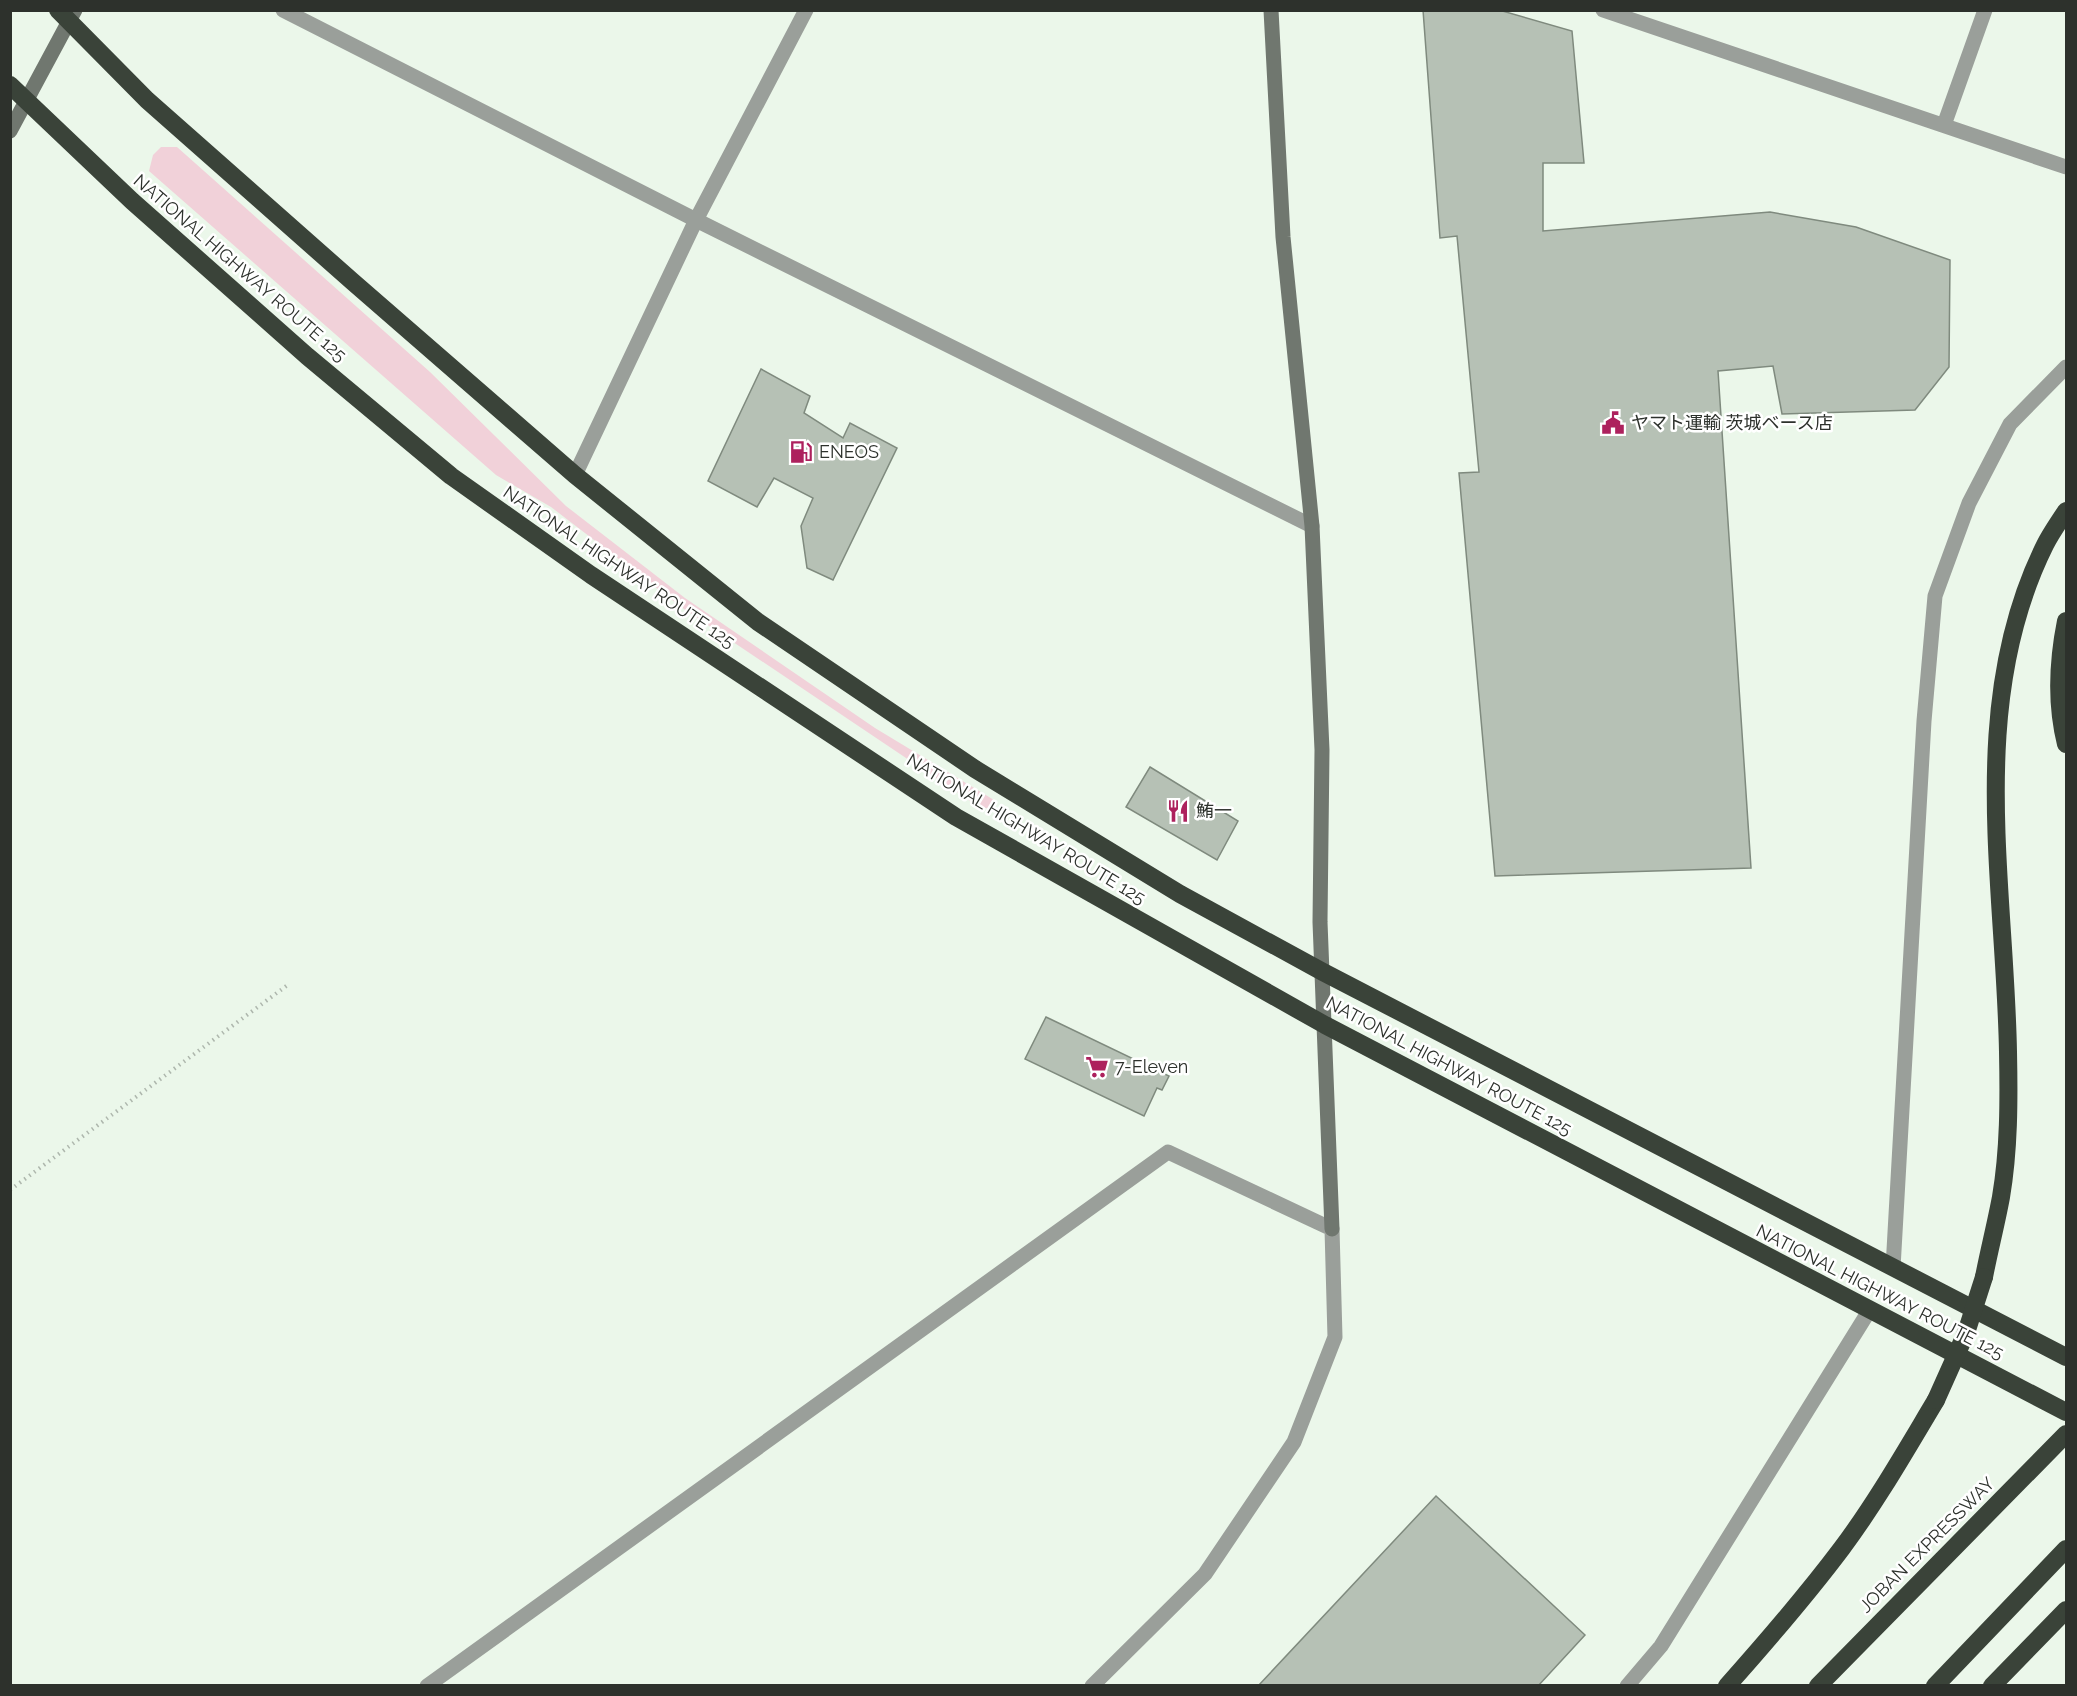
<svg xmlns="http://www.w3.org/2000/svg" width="2077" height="1696" font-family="Raleway,'Noto Sans JP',sans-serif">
<rect width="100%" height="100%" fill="#ebf7ea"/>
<path fill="#f1d1d9" d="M161,147H177L430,372L566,506L685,598L875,728L994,800L992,809L979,807L684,609L551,507L496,475L149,171L153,155Z"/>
<path fill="#b6c1b5" stroke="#7f8a7e" stroke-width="1.5" d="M1423,10H1499L1572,31L1584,163H1543V231L1770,212L1856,227L1950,260L1949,367L1915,410L1782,414L1773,366L1718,371L1751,868L1495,876L1459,473L1479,472L1457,236L1440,238Z
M761,369L810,396L804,413L843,438L850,423L897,448L833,580L807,568L801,526L813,498L774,478L757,507L708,481Z
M1150,767L1238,821L1217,860L1126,807Z
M1046,1017L1169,1076L1162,1090L1157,1088L1144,1116L1025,1059Z
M1436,1496L1585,1635L1538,1686H1258Z"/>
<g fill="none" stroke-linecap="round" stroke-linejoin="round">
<path stroke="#aeb7ad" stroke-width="4" stroke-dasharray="1.5 4.5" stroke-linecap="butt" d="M10,1190L289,984"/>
<path stroke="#9a9f9a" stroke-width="15" d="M283,10L696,220L1312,526
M1603,10L2066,167
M1944,125L1985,10
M575,475L696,220L806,10
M1893,1268L1924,721L1935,596L1969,503L2010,424L2066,367
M427,1686L1168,1152L1332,1229L1335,1337L1294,1442L1205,1574L1092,1686
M1627,1686L1661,1646L1869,1311"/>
<path stroke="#70776f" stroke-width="15" d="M1271,10L1283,237L1312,526L1322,750L1320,922L1332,1229
M10,131L75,10"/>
<path stroke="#3a4339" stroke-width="18" d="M58,10L147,100L353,282L575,475L758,622L975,769L1180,894L1323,972L2066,1357
M10,85L132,201L307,356L451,476L591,575L956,817L1325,1025L2066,1412
M2066,621C2058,661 2056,704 2066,744
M1984,1277C1989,1251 1996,1224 2001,1197C2009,1150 2009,1100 2008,1052C2005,883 1966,704 2045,545C2051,533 2059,522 2066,511
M1727,1686C1767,1641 1806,1596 1842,1548C1877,1501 1906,1450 1936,1400
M1818,1686L2066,1434
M1935,1686L2066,1549
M1992,1686L2066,1610"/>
<path stroke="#3a4339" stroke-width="18" d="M1936,1400L1966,1333L1984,1277"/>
</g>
<defs>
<g id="civic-bare" transform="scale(1.8)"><path d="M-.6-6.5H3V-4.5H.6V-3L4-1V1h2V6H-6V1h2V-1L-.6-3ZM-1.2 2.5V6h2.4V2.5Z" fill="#ad215d" stroke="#fff" stroke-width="2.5" paint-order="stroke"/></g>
<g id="fuel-bare" transform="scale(1.8)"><path d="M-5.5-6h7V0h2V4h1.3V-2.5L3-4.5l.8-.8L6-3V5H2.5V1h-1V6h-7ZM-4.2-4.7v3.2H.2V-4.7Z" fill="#ad215d" stroke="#fff" stroke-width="2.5" paint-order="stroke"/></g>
<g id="restaurant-bare" transform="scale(1.8)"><path d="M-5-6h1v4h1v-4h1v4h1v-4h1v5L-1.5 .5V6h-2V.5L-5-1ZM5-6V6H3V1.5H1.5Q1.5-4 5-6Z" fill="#ad215d" stroke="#fff" stroke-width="2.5" paint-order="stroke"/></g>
<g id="supermarket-bare" transform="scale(1.8)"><path d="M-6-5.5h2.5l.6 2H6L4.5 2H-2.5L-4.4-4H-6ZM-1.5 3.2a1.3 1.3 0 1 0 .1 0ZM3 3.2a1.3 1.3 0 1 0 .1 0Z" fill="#ad215d" stroke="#fff" stroke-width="2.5" paint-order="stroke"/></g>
</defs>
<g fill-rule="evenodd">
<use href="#civic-bare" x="1613" y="423"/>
<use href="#fuel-bare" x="801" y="452"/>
<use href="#restaurant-bare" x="1178" y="811"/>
<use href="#supermarket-bare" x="1097" y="1067"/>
</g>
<g text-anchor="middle" stroke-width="5" stroke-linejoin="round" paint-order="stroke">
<g font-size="18" fill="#2d312c" stroke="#fff">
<text transform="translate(240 268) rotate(41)" y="6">NATIONAL HIGHWAY ROUTE 125</text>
<text transform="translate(619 567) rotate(34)" y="6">NATIONAL HIGHWAY ROUTE 125</text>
<text transform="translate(1026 829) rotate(31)" y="6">NATIONAL HIGHWAY ROUTE 125</text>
<text transform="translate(1449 1066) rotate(28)" y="6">NATIONAL HIGHWAY ROUTE 125</text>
<text transform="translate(1880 1292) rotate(27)" y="6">NATIONAL HIGHWAY ROUTE 125</text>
<text transform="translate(1927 1545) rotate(-45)" y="6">JOBAN EXPRESSWAY</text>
</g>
<g font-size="18" fill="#2d312c" stroke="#fff" text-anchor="start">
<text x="1631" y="429">ヤマト運輸 茨城ベース店</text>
<text x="819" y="458">ENEOS</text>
<text x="1196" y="817">鮪一</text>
<text x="1115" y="1073">7-Eleven</text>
</g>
</g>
<rect width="2077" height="1696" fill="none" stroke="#2d312c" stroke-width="24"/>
</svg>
